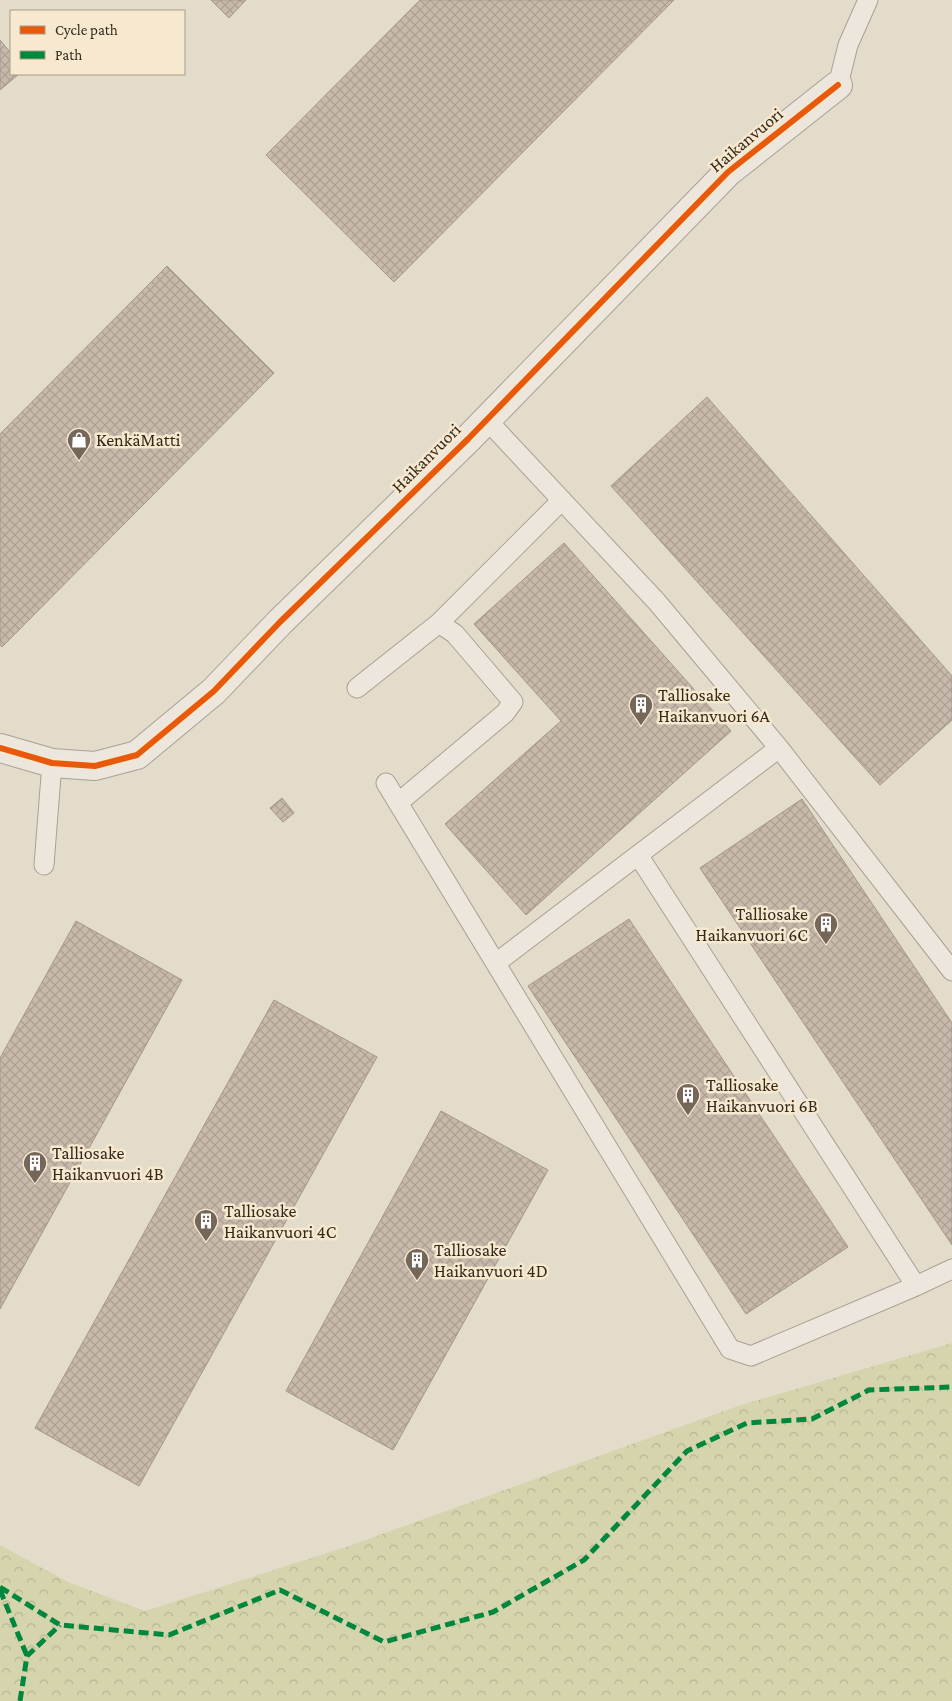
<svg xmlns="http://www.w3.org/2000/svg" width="952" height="1701" font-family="'Crimson Pro',serif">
<defs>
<pattern id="forest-crowns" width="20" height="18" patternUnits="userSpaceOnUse" patternTransform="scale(1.25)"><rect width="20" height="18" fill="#d5d4ac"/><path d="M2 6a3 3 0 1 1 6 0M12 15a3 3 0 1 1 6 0" fill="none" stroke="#b7b693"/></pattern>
<pattern id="building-cross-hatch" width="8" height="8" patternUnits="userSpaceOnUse" patternTransform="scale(1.25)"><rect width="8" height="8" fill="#c8b9ab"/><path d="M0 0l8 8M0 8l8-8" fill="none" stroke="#ac9f93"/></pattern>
</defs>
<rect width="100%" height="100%" fill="#e4dcca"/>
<path fill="url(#forest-crowns)" d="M952,1343V1701H0V1545L68,1582L145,1611L349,1546L738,1406Z"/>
<path fill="url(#building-cross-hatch)" stroke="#a4978a" d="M211,0H246L229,18Z
M420,0H674L394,282L266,155Z
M0,40L11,53V74H19L0,90Z
M167,266L274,373L2,647L0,645V434Z
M707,397L952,676V720L880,785L611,486Z
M564,543L731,731L526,915L445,824L561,721L474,624Z
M282,798L294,813L283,822L270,808Z
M802,799L952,1023V1245L700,868Z
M629,919L848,1247L746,1314L528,986Z
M76,921L182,980L0,1309V1058Z
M274,1000L377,1057L139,1486L35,1428Z
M441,1111L548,1170L393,1450L286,1391Z"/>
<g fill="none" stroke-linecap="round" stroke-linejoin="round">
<g stroke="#a9a094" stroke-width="21">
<path id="lane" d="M838,85L848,45L868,0
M486,419L657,602L779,748L952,971
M439,623L562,500
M357,688L439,623L455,634L513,702L505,713L398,803
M386,783L730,1349L751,1356L916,1286L952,1269
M638,855L916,1286
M44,865L52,763
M496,963L779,748"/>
</g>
<g stroke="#a9a094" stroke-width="30">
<path id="street" d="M0,748L52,763L95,766L137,755L214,691L280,622L468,439L728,172L838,85"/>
</g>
<use href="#lane" stroke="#ece6dc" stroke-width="19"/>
<use href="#street" stroke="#ece6dc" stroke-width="28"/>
<path stroke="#00873e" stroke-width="5" stroke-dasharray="10 5" stroke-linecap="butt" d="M0,1587L60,1625L169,1635L280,1590L384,1642L493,1612L584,1560L687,1451L747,1423L812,1419L869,1390L952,1387
M0,1590L27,1656
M20,1701L27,1656L60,1625"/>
<g stroke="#f6e9cf" stroke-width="9">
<path id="cycleway" d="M0,748L52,763L95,766L137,755L214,691L280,622L468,439L728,172L838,85"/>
</g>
<use href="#cycleway" stroke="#e8590c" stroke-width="6"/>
</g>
<defs>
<g id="shop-pin" transform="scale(1.25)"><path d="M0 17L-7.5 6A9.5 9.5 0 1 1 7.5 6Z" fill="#746759" stroke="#f6e9cf"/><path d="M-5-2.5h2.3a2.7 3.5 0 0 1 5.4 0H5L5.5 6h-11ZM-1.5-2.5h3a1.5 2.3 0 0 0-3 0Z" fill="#fff"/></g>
<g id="building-pin" transform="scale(1.25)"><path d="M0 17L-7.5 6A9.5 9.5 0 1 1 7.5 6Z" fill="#746759" stroke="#f6e9cf"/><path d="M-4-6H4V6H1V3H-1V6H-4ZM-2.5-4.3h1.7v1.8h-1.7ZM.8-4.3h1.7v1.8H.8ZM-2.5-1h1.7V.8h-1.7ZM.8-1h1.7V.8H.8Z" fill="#fff"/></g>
</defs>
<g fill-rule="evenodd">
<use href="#shop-pin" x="79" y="440"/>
<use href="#building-pin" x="641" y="705"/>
<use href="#building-pin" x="826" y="924"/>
<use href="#building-pin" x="688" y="1095"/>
<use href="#building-pin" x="35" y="1163"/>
<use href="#building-pin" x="206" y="1221"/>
<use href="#building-pin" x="417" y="1260"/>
</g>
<g text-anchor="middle" stroke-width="5" stroke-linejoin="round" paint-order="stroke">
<g font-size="18" fill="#37281c" stroke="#f6e9cf">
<text transform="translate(746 140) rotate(-40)" y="6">Haikanvuori</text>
<text transform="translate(426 458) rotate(-45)" y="6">Haikanvuori</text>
</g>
<g font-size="18" fill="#37281c" stroke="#f6e9cf" text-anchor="start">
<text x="96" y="446">KenkäMatti</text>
<text x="658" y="701">Talliosake<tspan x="658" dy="21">Haikanvuori 6A</tspan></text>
<text x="808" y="920" text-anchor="end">Talliosake<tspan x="808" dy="21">Haikanvuori 6C</tspan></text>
<text x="706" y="1091">Talliosake<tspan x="706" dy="21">Haikanvuori 6B</tspan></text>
<text x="52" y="1159">Talliosake<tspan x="52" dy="21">Haikanvuori 4B</tspan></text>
<text x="224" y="1217">Talliosake<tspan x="224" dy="21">Haikanvuori 4C</tspan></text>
<text x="434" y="1256">Talliosake<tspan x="434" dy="21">Haikanvuori 4D</tspan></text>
</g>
</g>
<rect x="10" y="10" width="175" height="65" fill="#f6e9cf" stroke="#aa9c87"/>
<rect x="20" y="26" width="25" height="8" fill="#e8590c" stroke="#aa9c87"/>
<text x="55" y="35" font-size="15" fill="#37281c">Cycle path</text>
<rect x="20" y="51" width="25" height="8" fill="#00873e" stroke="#aa9c87"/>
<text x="55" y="60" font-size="15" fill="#37281c">Path</text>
</svg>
